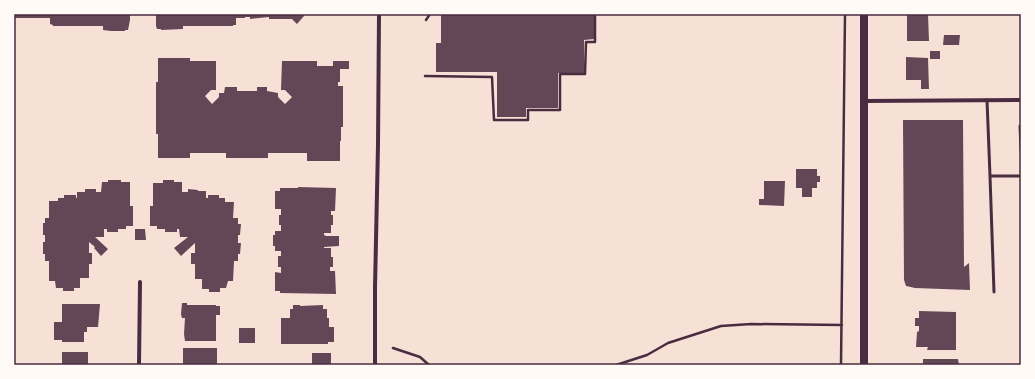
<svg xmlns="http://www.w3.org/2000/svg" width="1035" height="379" font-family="Helvetica,sans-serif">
<rect width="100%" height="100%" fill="#f7e1d7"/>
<path fill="#644757" d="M14,14H130V20L128,30H125V31H111L103,30V26H53V25L50,24V18H14Z
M156,14H302L304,16L297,24L292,19H269V17L250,19V17H245V18H236V25H233V26H183V29L161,30V29H157L156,26Z
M441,14H594V39L584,40V73H558V108H526V117H497V72H436V43H441Z
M907,14H928L929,41H907Z
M944,35H960L959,45H943Z
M930,51H940V59H930Z
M906,57L928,58L929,89H921V80H906Z
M158,58H190V61H216V90H211L205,96L212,104L219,97V93H224L225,87H237V91H257V87H267V91L278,93V97L285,104L292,97L285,90H281L282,61H317V66H333V61H349V69H340V82H338V86H343V127H341V141H340V161H307V153H268V158H226V153H190V158H158V134H156V82H158Z
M903,120H963L964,267L969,263L970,290L915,288L906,286L904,280Z
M796,169H817V176H820V182H817V188H812V197H802V188H796Z
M108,180H121V182H130V206H133V226H126V229H118V232H107V229H104V237H95L108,249L101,256L94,248L95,247L89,242V253H92V264H89V278H80V288H74V291H63V288H56L55,281H49V261H45V254H43V242H45V235H43V223H45V218H49V201H58V198H64V195H76V198H77V192H85V189H96V192H101L102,182H108Z
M163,180H174V182H182V192H188V189L198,190V191H206V198H208V195H219V198H225V202H234L233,218H238V224H241L240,235H238V243H241L240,254H238V261H234L233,281H228L226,288H220V292H209V289H202V279H195V264H191V253H195V243L181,256L174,248L188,237H180L179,229H177V232H165V229H157V226H150V206H153V183H163Z
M764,181H785L784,206L759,205V199H764Z
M298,187L336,188L335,211H331V215H333V225H331V233H324V235L326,236H339V246L324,247V248H331V257H333V267H330V271H335L336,294L280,293V291H275V272L281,273V267H278V256H281V251H275V246H273V235H275V231H281V225H279V215H281V209H275V191H280V188H298Z
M135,229H145L146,240H135Z
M182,303H187V305H216V306H220V315H216V341H185L184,334L185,318H182L181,314Z
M62,304H100L98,327H87V332H84V342H62V340H54V322H62Z
M293,305H300V306L323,305V309H327V318H329V327H334V342H328V344H281V318H290V309H293Z
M919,311L956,312V350H927L928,347H916L917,332L919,331V326H915V318H919Z
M239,328H255V343H239Z
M183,348H217V365H183Z
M62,352H88V365H62Z
M312,353H331V365H312Z
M923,359H958L959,365H923Z"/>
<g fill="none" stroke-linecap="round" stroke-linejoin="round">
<path stroke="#4a2c40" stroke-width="2.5" d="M426,20L430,14
M425,76L492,77L494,120H528V110H560V74H585L586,42H595V14
M393,348L420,357L429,365
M616,365L647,355L668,343L721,326L751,324L842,325
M841,365L845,14"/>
<path stroke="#4a2c40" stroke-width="3" d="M987,100L990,176H1021
M1020,126L1021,150
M990,176L994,292"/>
<path stroke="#4a2c40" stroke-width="4" d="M864,101L1021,100
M139,365L140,282
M375,365V288L378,145L379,14"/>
<path stroke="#4a2c40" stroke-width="8" d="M864,365V14"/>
</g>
<rect width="1035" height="379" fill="none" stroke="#fffaf5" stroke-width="30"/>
<rect x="15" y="15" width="1005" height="349" fill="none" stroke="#4a2c40" stroke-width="1.5"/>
</svg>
